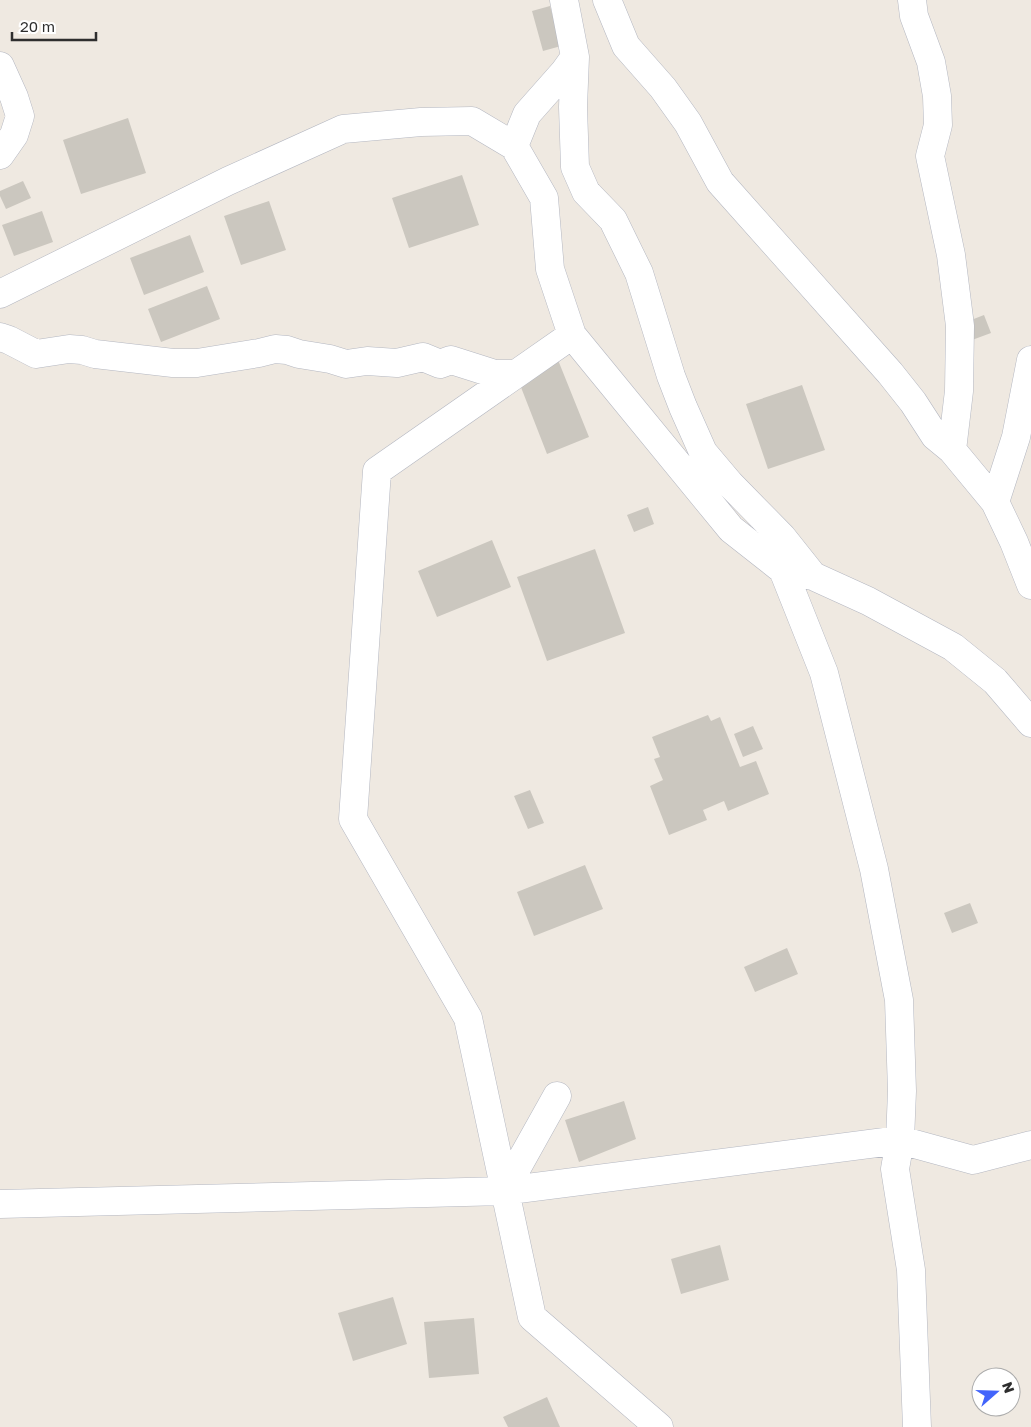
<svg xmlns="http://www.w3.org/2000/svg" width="1031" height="1427" font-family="'Golos Text',sans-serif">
<rect width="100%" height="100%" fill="#efe9e1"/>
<path fill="#cbc7bf" d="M550,6L561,46L543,51L532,11Z
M128,118L146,173L81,194L63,140Z
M462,175L479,225L409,248L392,198Z
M23,181L31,198L6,209L0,196V191Z
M269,201L286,250L241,265L224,216Z
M42,211L53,242L14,256L2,225Z
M190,235L204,272L144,295L130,258Z
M207,286L220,319L161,342L148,309Z
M984,315L991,333L972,340L966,322Z
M558,360L589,437L547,454L517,377Z
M802,385L825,450L768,469L746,404Z
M648,507L654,524L634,532L627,515Z
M492,540L511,587L437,617L418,571Z
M595,549L625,633L547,661L517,577Z
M708,715L711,721L720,717L740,767L756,761L769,794L728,811L724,801L703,810L707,820L669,835L650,786L663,780L654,759L660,757L652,737Z
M753,726L763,749L743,757L734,734Z
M530,790L544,823L528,829L514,796Z
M585,865L603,909L534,936L517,892Z
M970,903L978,923L952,933L944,913Z
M787,948L798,974L755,992L744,967Z
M624,1101L636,1139L579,1162L565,1120Z
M720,1245L729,1280L681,1294L671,1259Z
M393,1297L407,1344L353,1361L338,1313Z
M474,1318L479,1374L429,1378L424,1322Z
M547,1397L560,1427H508L503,1417Z"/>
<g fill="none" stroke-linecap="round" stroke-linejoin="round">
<g stroke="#b4b7c1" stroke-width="29">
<path id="minor" d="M607,0L626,46L663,88L688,123L720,182L890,373L913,402L935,436L952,450L995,502L1014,542L1031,585
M912,0L914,16L931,62L937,96L938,125L930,156L951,255L960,326L959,391L952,450
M575,57L573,107L575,167L586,192L613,220L639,273L671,376L683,407L703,452L730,484L782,537L813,576
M0,66L14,97L20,116L14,135L0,155
M514,146L527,114L565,71L575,57L564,0
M0,294L228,181L343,129L421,122L472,121L514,146L544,198L550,269L572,335L731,529L783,570L813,576L868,601L953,647L995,681L1031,723
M572,335L377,471L353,819L468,1018L532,1317L659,1427
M0,337L9,340L36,354L69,349L82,350L95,354L173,363H197L259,353L275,349L287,350L299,354L330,359L346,364L367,361L397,363L423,357L440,364L451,360L495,374H516
M995,502L1016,437L1031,360
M783,570L824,673L874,869L899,1000L902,1091L900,1140L895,1169L911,1270L917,1427
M504,1191L557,1096
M0,1204L504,1191L900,1140L973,1160L1031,1145"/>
</g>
<use href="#minor" stroke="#fff" stroke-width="28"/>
</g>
<g transform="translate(996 1392) rotate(70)"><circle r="24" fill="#ffffff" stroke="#ababab"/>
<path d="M0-4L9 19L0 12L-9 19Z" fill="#4264fb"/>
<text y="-8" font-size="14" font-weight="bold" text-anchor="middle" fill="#2e2e2e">N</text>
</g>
<path d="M12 32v8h84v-8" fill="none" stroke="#2e2e2e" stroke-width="2.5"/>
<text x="20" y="32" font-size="15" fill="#2e2e2e" stroke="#ffffff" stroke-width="4" paint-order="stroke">20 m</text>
</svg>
